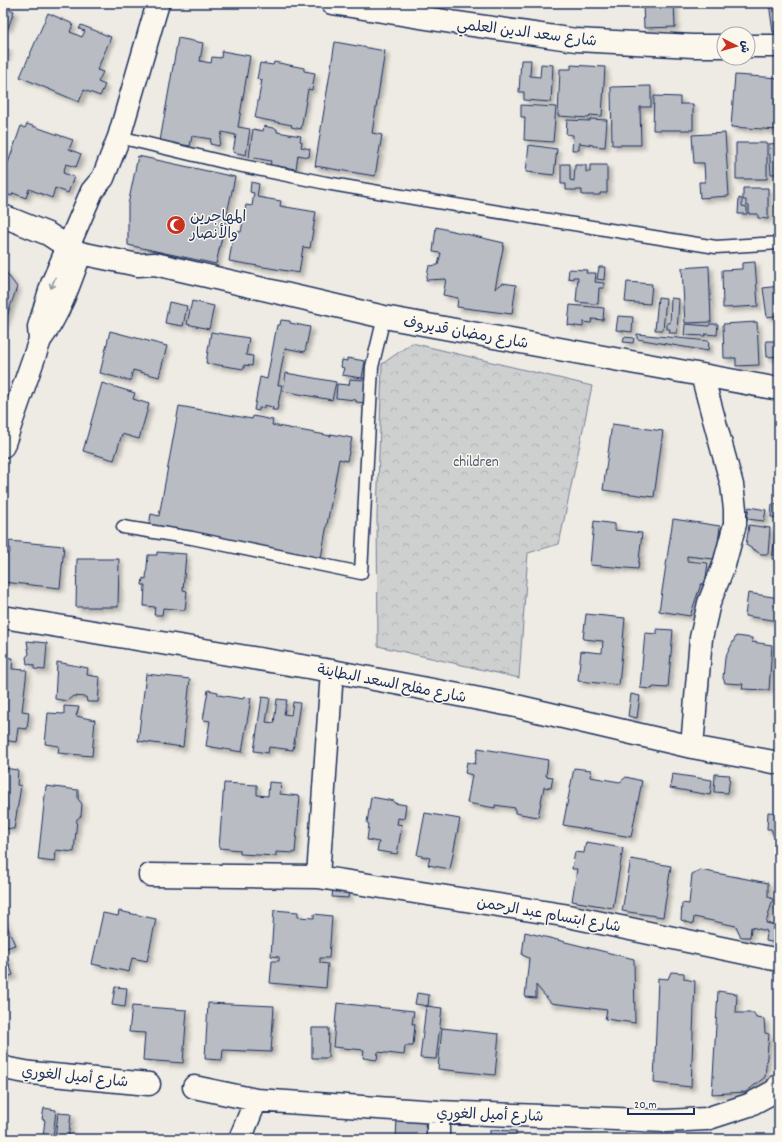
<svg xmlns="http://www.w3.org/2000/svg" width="782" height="1142" font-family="Dekko,'Playpen Sans Arabic',sans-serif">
<defs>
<pattern id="park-crowns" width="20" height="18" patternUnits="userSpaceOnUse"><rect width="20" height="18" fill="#cecfcf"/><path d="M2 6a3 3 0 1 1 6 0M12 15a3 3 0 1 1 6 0" fill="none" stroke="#b0b2b4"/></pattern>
<filter id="shadow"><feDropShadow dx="3.5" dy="3.5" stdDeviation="2" flood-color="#0004"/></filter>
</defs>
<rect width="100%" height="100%" fill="#eeebe4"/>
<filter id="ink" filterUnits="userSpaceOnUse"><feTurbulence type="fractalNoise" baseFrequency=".025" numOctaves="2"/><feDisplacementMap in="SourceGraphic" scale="8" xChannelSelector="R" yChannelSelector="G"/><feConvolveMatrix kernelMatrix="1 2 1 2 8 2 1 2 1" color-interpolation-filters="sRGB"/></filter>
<g filter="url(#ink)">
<path fill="url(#park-crowns)" stroke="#747f96" d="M412,343L592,386L559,544L528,553L519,678L378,646L377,516L382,364Z"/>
<path fill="#b9bcc3" stroke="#1b2f5e" filter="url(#shadow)" d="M643,3H674L675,27L644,28Z
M769,3H779V31L773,32Z
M3,7L14,11L8,28L3,26Z
M48,13L73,24L70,32L82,37L85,31L79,29L81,25L111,37L97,70L103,72L98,82L105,85L100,96L84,90L79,102L20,77Z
M178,38L203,43L200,61L211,63L212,57L221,58L222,51L250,56L238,127L250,129L246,155L233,152L236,135L222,132L219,146L210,144L211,139L192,136L190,146L160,141Z
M335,42L385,51L372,133L382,135L375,176L315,166Z
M3,47L8,49L3,64Z
M521,60H531L530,76L540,77L541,64L553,65L551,102L524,100V92H519Z
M274,62L304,68V71L315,73L312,90L308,89L301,129L291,127L292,125L255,118L262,80L257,79L260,63L273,65Z
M571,65L605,67L602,116L590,115L589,118L558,116L560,69H571Z
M735,75L779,78V130L731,127Z
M651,86V107H640L641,145H612L611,87Z
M654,96L680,97V104H693V130H653Z
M521,105L556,107L553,142L524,140L525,117H521Z
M590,119L607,120L605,147L593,146V145L579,143V150H572L573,135L566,134L567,120L590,121Z
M27,124L73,140L69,149L81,154L76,167L66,164L63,173L74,177L68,193L55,188L52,198L29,189L26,198L13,193L12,196L3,193V161L8,163L21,126L25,128Z
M264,126L277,129V132L301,136L300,141L302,142L301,147L310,149L309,157L298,155L296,169L270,165L271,161L249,157L253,129L263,131Z
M725,133L729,196L700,198L699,182H705L704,163H694L692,135Z
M736,143H767V179H736Z
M779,143V174H771L769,144Z
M529,145L557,149L554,175L526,172Z
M138,156L235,177L216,264L128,245V205Z
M561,164H570V180L574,181L575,165H586V172H590V165H607V193H600V195H582V190H566V184H561Z
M251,182L259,184L257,197L281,201L280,206L316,212L310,248L303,247L299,273L229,261L234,231L241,232L246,205L252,206L254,193L250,192Z
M743,188H768V219L758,218V214H749V206L746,205V200H743Z
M739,198L742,199V206L747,207V214H738Z
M775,200H779V216H776Z
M436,227L504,243L495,289L503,283L516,285L512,314L457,307L458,298L443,295L446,279L426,280L429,266L438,265L441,253L433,252Z
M755,262L758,306L723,308L722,270L742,269V263Z
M709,266L711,322L685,323L682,268Z
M599,267H605L604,280L597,279Z
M569,269L587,270L586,273H596L595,282L604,283V288H599L598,304L576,302L578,277H573V279L568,278Z
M3,270L5,271L17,287L4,325L3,324Z
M627,282L652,284L650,304L625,302Z
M779,286V315L767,317L763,288Z
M658,297L666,298L663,330H655Z
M671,298L679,299L677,333H669L670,329H667V323H670Z
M192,301L214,306L209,329L187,324Z
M169,302L187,306L183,326L165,323Z
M570,305L604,308L603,320L592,319L591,323L583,322V327L568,325Z
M618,316L633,317L632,332L616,330Z
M281,320L290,321V323L310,327L305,352L285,348L278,385H282L277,410H272L273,407L264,405V408H259V411L254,410L260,377L267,379L277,325H280Z
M757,322L759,365L736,366V358H724L723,324Z
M685,324L709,326L710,324H718L717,335L705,334V336L684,335Z
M110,331L167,346L159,377L133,370L130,381L100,373Z
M211,332L249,338L246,355L253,356L252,366L244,365V369L206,363Z
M637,334L709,341L708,351L637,339Z
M624,337L634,338L633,343L623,342Z
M766,341H779V356L767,357Z
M347,358L365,361L362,378L342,375L344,368L341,367L342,360L347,361Z
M286,373L336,382L332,400L283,391Z
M363,378H365V382H367L365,403L356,402V400L336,398L337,384L349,385L350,379L363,380Z
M102,383L135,393L133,399L149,404L139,439L122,434L114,460L83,451Z
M179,406L252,419L253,416L273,420L272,425L331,436V434L352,438L347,461L339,459L320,563L149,526L151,514L159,516Z
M612,424L663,431L654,497L603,490Z
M772,504L779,505L778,518L771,517Z
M749,507L766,510L764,521L747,519Z
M673,519L720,526L717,553H715L714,559L687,556V561L708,563L705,584H701L690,616L659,611Z
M594,521L615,524V530L642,533L638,569L590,565Z
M749,525L770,528L768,554H761L746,545Z
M776,528H779V560L772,559Z
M9,541L64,546L60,588L3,582V554L10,553Z
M157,552L186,554L183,590L187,591L185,610L163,608L162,615H154L155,607L144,606L145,585H142L143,578L146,579L148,555H157Z
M77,559H119L118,607H76Z
M748,593L779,598V621L745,616Z
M586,614L625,618L619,685L578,681L581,651L602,653L603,641L583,639Z
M657,629L673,630L668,688L653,687L652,689L640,688L645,633L657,634Z
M736,636L752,638V642L772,645L769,690L742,689L743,684L725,683L723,678L725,658Z
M27,641L47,643L45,670L34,669V665L27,664L26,657L29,654Z
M3,657L13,658L12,669L27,670L22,711L29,712L27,729L18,728L16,742L3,740Z
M57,662L88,668L87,675L100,677L98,702H87L86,697L73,696L67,701L55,699Z
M146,674L190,679L183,747L138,741Z
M208,690L218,692V695L243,699L244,697L251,698L242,752L206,746L210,721L203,720Z
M631,694L640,696L637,718L628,716Z
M262,697L270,698L266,722L274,723L277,699L287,700L284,714L291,715L293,702L300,703L293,750L269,747L268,753L254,751Z
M64,706L79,707L76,716L95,720L92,756L58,753L59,746L45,744L48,713L64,714Z
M478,748L548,760L546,776L553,777L551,788L544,787L538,817L515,813V808L495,805V808L467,803L472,775L465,773L467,762L475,764Z
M3,768L18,770L17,785L21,786L14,829L3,828Z
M574,768L591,770L590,777L620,782L626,777L642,781L631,837L563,825Z
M672,774L712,780L710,795L670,788Z
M715,774L730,775L728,793L714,792Z
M269,782L281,783L280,794L300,796L295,853L276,852V856L240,854V850L219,848L224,783L257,785V795L268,796Z
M46,786L78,790V799L82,804L81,816L77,819L74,852L56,850L55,862L38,860Z
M371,797L394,801V803L406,805L404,819L398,818L397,824L402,825L397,854L377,851L379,842L367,840L369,824L367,823Z
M768,812L779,813V850L771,829H767Z
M425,813L460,819L450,869L428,865L430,858L417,855Z
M586,842L623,848L613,908L572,901L577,869H572L575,852L584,853Z
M631,859L671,866L663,917L622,911Z
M700,870L768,883V897L773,899L766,923L779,926V936L777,943L766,941L767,931L751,927L750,937H741L736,926L694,917L693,924L681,920L682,903L689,904L692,874Z
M333,888L349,889L348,898L332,897Z
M274,910L298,912V917L314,918V914L332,916L329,958H320V963L328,964L326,988L270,983L272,961H279V957L271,956Z
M119,911L156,919L147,961L132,958L129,972L92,964L103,913L118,916Z
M3,919H4L15,945L3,949Z
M525,932L634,959L635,1023L605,1019L607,1010L551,1003L536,985V998L525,997L529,958L522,955Z
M6,955L13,975L3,978V956Z
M671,972L684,973V979L695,981L691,1087L654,1083L658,978L668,979Z
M115,987L127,988L125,1007L112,1005Z
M718,991L737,994L736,1013H754L756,1018L764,1019L765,1033L769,1034L765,1077L746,1092L712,1094Z
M417,993L429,995L428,1006L415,1004Z
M208,1003L274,1006L271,1052L223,1050L222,1060L205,1059Z
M337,1003L414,1011L412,1024H415L413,1046H405L404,1055L378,1052L377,1060L363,1058L364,1050L333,1047Z
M132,1006L187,1010L183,1063L143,1060L145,1033L129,1032Z
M426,1006L442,1008L436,1059L420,1058Z
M312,1028H329L328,1058H312Z
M442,1028L499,1034L495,1075L438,1069Z
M44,1108L56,1110L53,1137L43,1136L45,1120L42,1119Z
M58,1113L71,1114L68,1139H55Z
M397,1118L426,1120L425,1127L437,1128L436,1139L396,1138Z
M490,1130L516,1131V1139H490Z
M3,1135L16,1136L15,1139H3Z"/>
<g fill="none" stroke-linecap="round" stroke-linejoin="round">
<g stroke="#1b2f5e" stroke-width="15">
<path id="service" d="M119,137L228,163L326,183L425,200L716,247L779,243
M123,527L192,538L361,573L372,367L384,317"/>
</g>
<g stroke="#1b2f5e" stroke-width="25">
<path id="minor" d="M332,3L451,22L576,40L693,46H724
M748,46H779
M3,216L48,234L68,247L80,253L138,265L155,264L384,317L702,375L779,389
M40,340L39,327L52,284L92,191L103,178L119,137L158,3
M3,446L40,340C58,316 69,285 79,257
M3,617L332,671L516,706L692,747L779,763
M692,747L701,638L709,603L724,565L735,524V509L732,485L702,375
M150,875L318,877L563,915L779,960
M318,877L332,671
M3,1067L9,1069L31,1073L149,1084
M194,1087L256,1100L438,1112L666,1121L706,1119L749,1105L775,1091L779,1085
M438,1112V1139
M240,1139L256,1100"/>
</g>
<use href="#service" stroke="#fbf7ec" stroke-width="12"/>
<use href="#minor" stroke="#fbf7ec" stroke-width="22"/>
</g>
<defs><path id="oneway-shaft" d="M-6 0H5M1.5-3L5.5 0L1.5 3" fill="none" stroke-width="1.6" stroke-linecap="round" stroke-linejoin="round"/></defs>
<use stroke="#8b93a5" href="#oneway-shaft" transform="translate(53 283) rotate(111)"/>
</g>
<defs>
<g id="mosque-disc" transform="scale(1)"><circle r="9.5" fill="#c8321e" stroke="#fbf7ec"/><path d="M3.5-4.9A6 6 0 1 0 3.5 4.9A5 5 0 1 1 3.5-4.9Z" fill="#fff"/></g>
</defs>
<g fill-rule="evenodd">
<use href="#mosque-disc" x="176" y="225"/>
</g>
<g text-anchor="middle" stroke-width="3" stroke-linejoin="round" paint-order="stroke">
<g font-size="15" fill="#1b2f5e" stroke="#fbf7ec">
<text transform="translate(527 32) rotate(7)" y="5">شارع سعد الدين العلمي</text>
<text transform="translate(466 332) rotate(10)" y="5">شارع رمضان قديروف</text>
<text transform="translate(392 683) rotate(11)" y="5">شارع مفلح السعد البطاينة</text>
<text transform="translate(549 914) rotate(10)" y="5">شارع ابتسام عبد الرحمن</text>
<text transform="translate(75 1076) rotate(6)" y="5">شارع أميل الغوري</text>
<text transform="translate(490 1114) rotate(2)" y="5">شارع أميل الغوري</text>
</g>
<g font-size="15" fill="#1b2f5e" stroke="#fbf7ec" text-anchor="start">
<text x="190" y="221">المهاجرين<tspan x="190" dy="17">والأنصار</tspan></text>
</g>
<g font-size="15" fill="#48577a" stroke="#fbf7ec">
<text x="476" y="466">children</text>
</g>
</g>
<rect width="782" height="1142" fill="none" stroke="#fbf7ec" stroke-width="16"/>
<rect x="8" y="8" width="766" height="1126" fill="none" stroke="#1b2f5e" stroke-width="1.5" filter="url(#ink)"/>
<g transform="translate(736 46) rotate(96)"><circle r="19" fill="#fbf7ec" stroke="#a1a7b3"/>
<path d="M0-3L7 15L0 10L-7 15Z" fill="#c8321e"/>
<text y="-6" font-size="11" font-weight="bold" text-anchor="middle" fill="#1b2f5e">ش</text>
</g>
<path d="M628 1108v6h66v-6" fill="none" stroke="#1b2f5e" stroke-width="2"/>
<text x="634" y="1108" font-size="12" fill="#1b2f5e" stroke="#fbf7ec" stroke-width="3" paint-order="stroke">20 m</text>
</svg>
